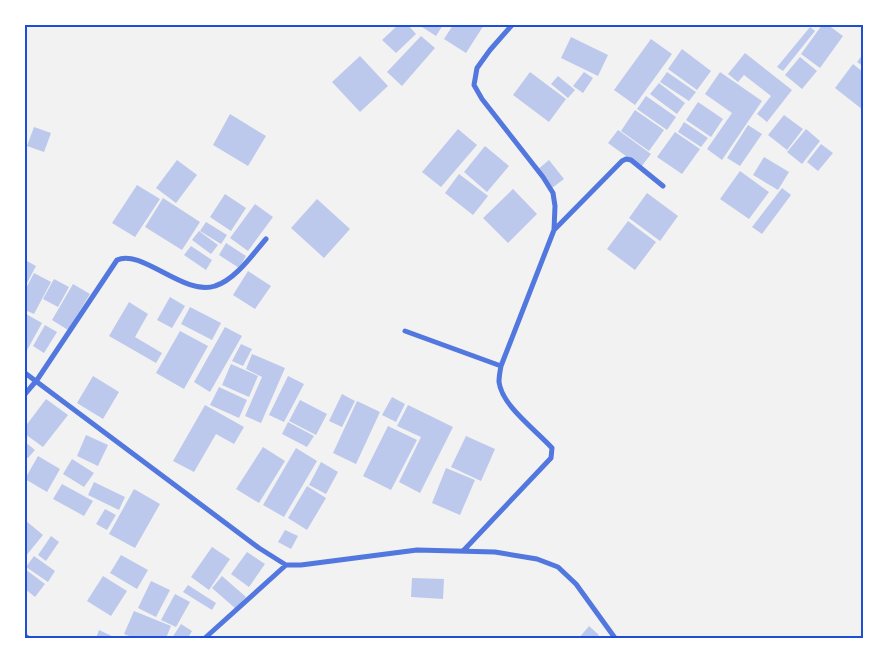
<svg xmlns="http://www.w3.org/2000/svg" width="888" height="663" font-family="'Exo 2',sans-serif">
<rect width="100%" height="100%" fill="#f2f2f2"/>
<path fill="#bdc9ec" d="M398,25H408L416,34L396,53L382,40Z
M419,25H443L436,36Z
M453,25H484L466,53L444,39Z
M822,25H828L843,36L820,68L801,54Z
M810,27L815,31L783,71L777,67Z
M421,36L435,48L402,86L387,72Z
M571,37L608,55L598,76L561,58Z
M651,39L672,54L635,105L614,90Z
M682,49L711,71L697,90L668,69Z
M745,53L792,90L767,122L757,114L771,96L744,75L738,82L728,74Z
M863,54V66L857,62Z
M360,56L388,86L360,112L332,82Z
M800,57L817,71L802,89L785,75Z
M853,64L863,72V110L835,88Z
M530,72L566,99L549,122L513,95Z
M584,72L593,78L583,93L573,86Z
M667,72L696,92L689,101L660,82Z
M720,72L762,101L722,160L707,149L732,113L705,94Z
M558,76L575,90L568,98L551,84Z
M659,83L685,103L677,114L650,94Z
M646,96L676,117L667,130L637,109Z
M698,102L723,119L711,137L686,120Z
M635,110L664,130L649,151L621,131Z
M230,114L266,136L248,166L213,145Z
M784,115L803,129L787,150L768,135Z
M684,122L708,138L701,147L678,132Z
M748,125L762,134L740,166L727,158Z
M34,127L51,133L44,152L27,146Z
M458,129L477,145L441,187L422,172Z
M806,129L820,141L802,164L787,152Z
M618,130L651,154L641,167L608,143Z
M675,132L700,149L682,174L657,157Z
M821,144L833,153L818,171L807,162Z
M485,146L509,166L487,192L464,172Z
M764,157L789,172L778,190L753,175Z
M177,160L197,175L176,203L156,188Z
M549,160L564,179L552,188L537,170Z
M740,171L769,192L749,219L720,199Z
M459,174L488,196L473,215L445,193Z
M137,185L160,199L135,237L112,223Z
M782,188L791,195L762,234L752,227Z
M513,189L537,214L508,243L483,218Z
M647,193L678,216L660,241L629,218Z
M225,194L246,208L231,231L210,217Z
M163,198L200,222L182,250L145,227Z
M317,199L350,229L324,258L291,228Z
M255,204L273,217L248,251L230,238Z
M628,221L656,242L635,270L607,249Z
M206,222L227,235L221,244L200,231Z
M199,231L218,245L211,254L192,240Z
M226,243L246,256L239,268L219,255Z
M191,246L212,260L206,270L184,255Z
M25,260L36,266L25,287Z
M248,271L271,286L255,309L233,295Z
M34,273L51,282L34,314L25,310V290Z
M54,279L69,287L58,307L43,299Z
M73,284L90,294L68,330L52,320Z
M170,297L185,306L172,328L157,320Z
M129,302L148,314L135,337L162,353L156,363L109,336Z
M190,307L221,323L212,340L181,324Z
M26,314L42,323L26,352L25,351V317Z
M45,325L57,332L44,353L33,346Z
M225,327L242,336L210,392L194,382Z
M180,331L208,346L184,389L156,373Z
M241,344L252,349L243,366L232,361Z
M252,354L285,368L261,423L245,416L262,377L246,369Z
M231,364L258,376L249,397L222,385Z
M93,376L119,392L103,419L77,403Z
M288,376L304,384L284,422L269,415Z
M219,387L247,400L239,418L210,405Z
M342,394L355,401L342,427L329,421Z
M392,397L405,404L396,422L382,415Z
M46,399L68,415L43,447L25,434V427Z
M300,400L327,414L316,435L289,421Z
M357,401L380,412L356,464L333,453Z
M205,405L244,427L234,444L216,434L194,472L173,461Z
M408,405L453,427L420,493L399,482L421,437L397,426Z
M288,422L314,436L307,447L282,434Z
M388,426L417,440L391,490L363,476Z
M86,435L108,445L98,466L77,456Z
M466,436L495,449L481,481L451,467Z
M25,442L35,450L28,458L25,456Z
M263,447L285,461L259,503L236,489Z
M296,448L317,461L284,517L263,505Z
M38,456L60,469L47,492L25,479Z
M72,459L94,473L84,487L63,474Z
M321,462L338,472L326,494L309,485Z
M446,468L475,480L460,515L432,503Z
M94,482L125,497L119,510L88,495Z
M62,484L93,501L84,516L53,499Z
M307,486L326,498L307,530L288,518Z
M134,489L160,504L135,548L109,534Z
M105,509L116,515L107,530L96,524Z
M25,520L43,535L25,557Z
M285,530L298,536L291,549L278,542Z
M51,536L59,542L46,561L38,555Z
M212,547L230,559L209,590L191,577Z
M247,552L265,564L249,587L231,574Z
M121,555L148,570L137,589L110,573Z
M34,556L55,571L48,582L26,567Z
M25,569L45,584L35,597L25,589Z
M103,576L127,591L111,616L87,601Z
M222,576L246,597L236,609L212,588Z
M412,578L444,579L443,599L411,597Z
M151,581L170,590L156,617L138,608Z
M188,585L216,603L212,610L183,592Z
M175,594L190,602L176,627L161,620Z
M134,611L171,626L166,638H134L124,634Z
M181,624L192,631L188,638H172Z
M589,626L599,635L596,638H579Z
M99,630L116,638H96Z"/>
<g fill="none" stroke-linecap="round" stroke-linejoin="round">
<path stroke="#5277de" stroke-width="5" d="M555,229L622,161L626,159L631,160L663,186
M405,331L501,366
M25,373L259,548L286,565H301L417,550L495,552L537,559L558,567L576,584L615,638
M25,394L37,380L117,260C141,248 185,297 215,286C235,280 253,254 266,239
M463,551L551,458L552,448C536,430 502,406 499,382C499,377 500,371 501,366L554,230L555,206L553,193L543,177L482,99L474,85L477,68L490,50L512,25
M25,636L28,638
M205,638L286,565"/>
</g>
<rect width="888" height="663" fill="none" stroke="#ffffff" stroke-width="52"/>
<rect x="26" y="26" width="836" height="611" fill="none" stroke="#1d4ed8" stroke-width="2"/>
</svg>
